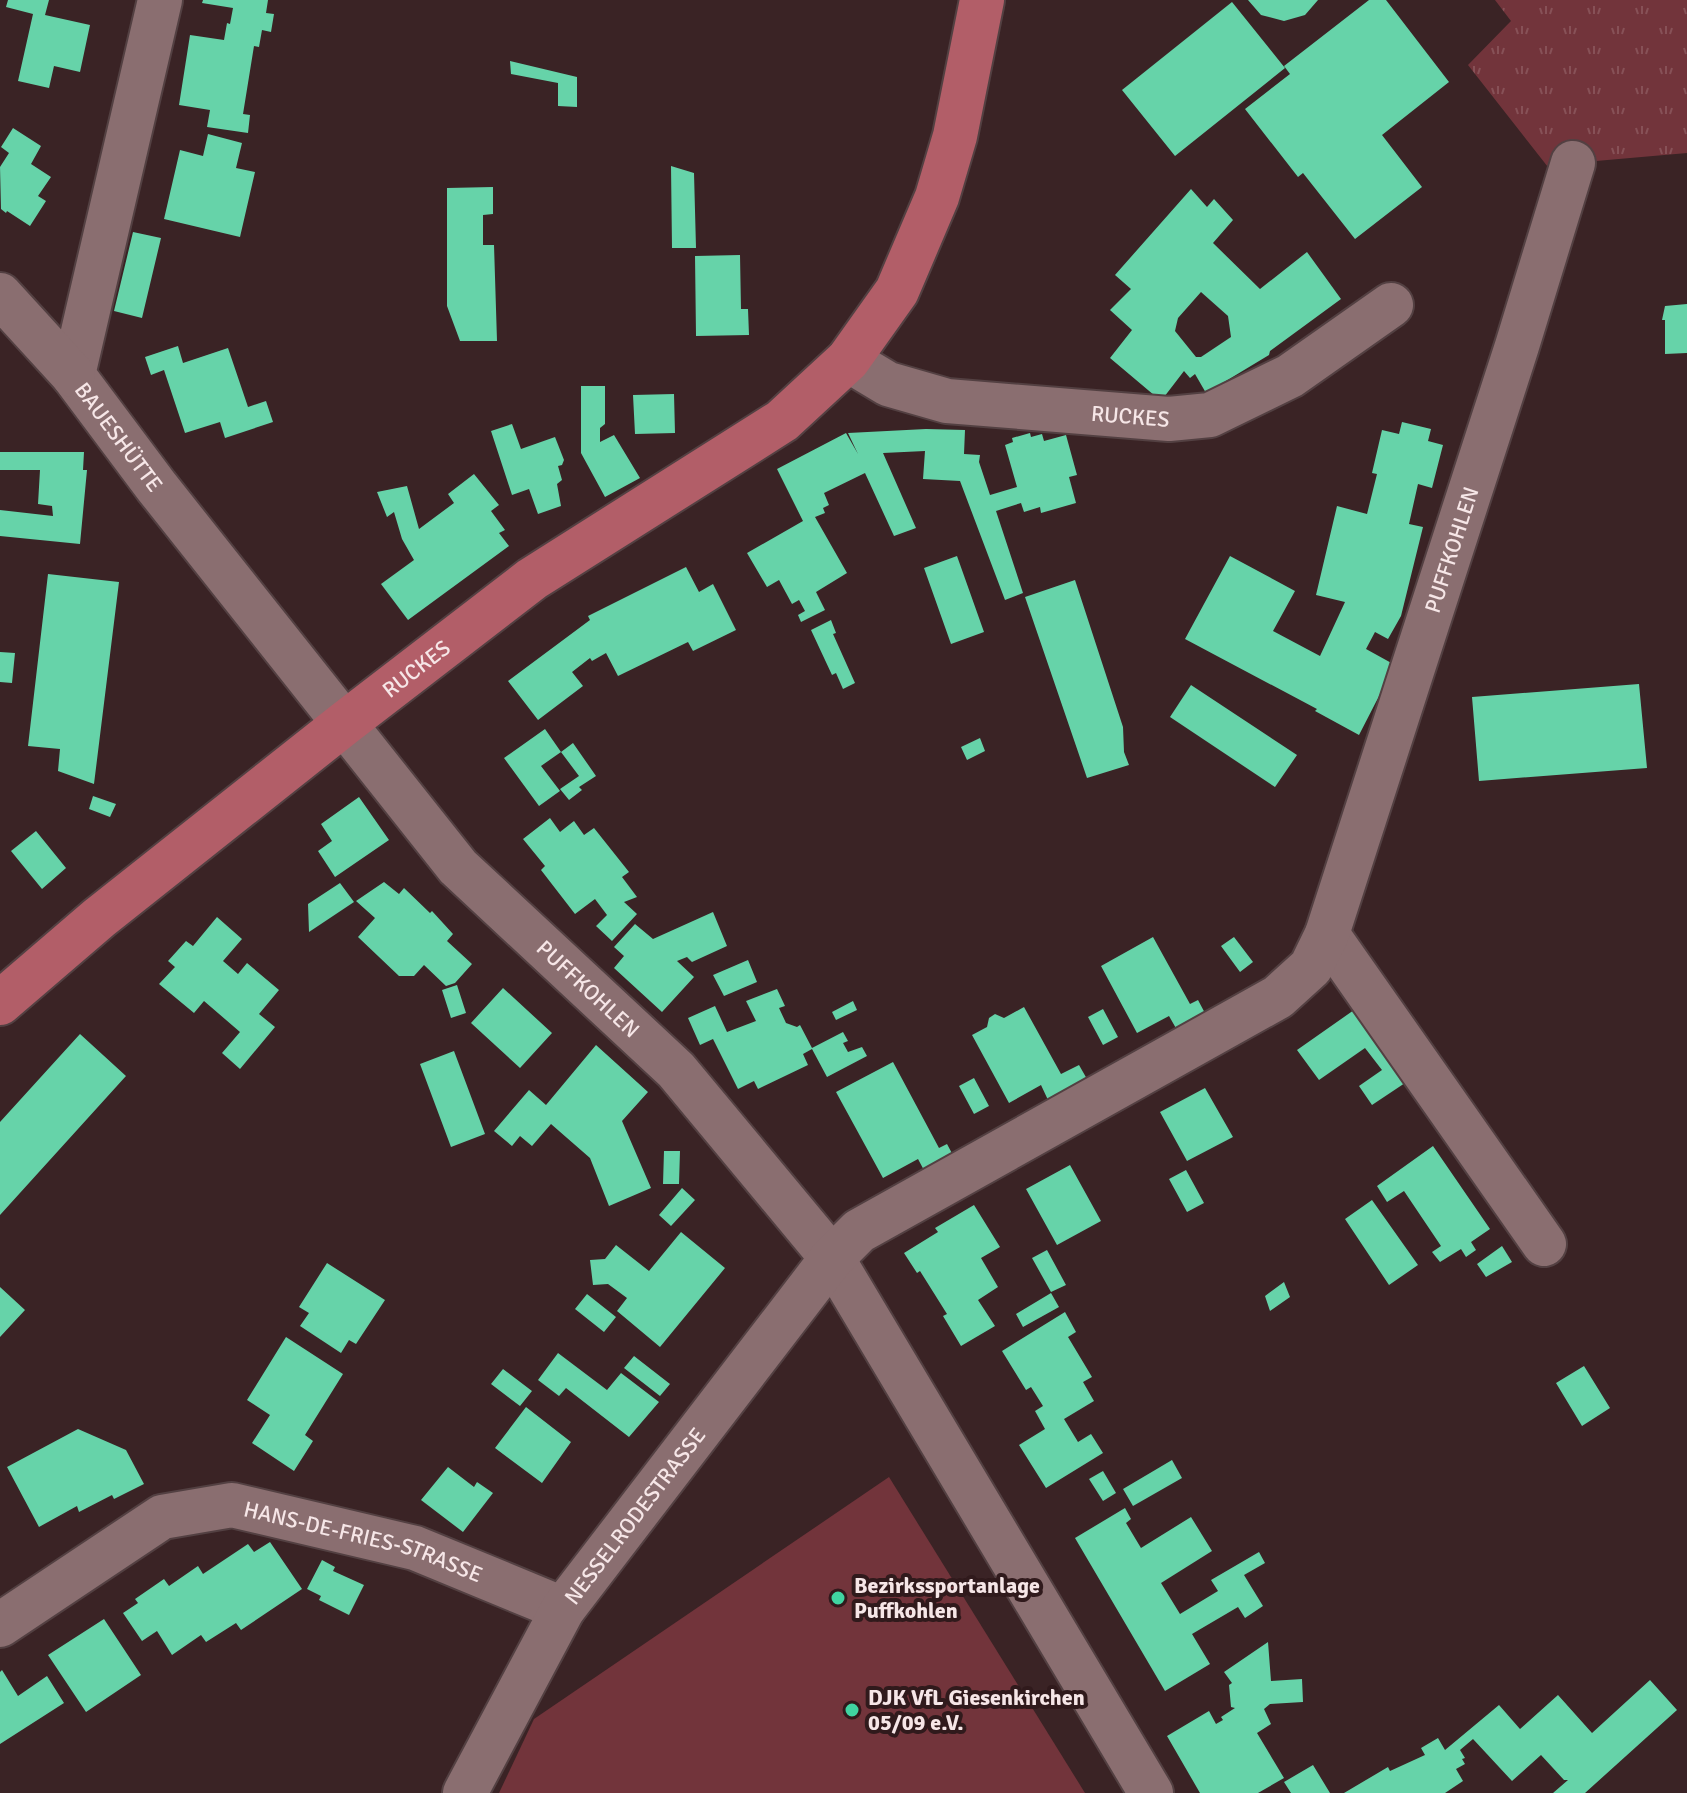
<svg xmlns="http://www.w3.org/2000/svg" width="1687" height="1793" font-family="Signika,sans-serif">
<defs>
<pattern id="grass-tufts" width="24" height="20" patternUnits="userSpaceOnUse" patternTransform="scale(2)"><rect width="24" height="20" fill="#72343b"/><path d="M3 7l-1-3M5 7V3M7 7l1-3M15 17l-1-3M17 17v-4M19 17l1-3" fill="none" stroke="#875157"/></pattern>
</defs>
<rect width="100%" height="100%" fill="#3a2325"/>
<path fill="url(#grass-tufts)" d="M1495,0H1687V153L1573,163L1555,176L1468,65L1511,21Z"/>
<path fill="#72343b" d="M889,1477L1085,1793H499L534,1719Z"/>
<path fill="#66d3a9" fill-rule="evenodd" d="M8,0H49L45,15L90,25L80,72L54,66L49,88L18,81L33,14L6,7Z
M203,0H268L266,13L274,14L271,32L262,30L259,47L254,46L243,114L250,115L248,133L207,127L210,110L179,105L190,35L224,40L227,23L230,24L233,8L202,3Z
M1248,0H1318L1305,15L1284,21L1261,15Z
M1369,0H1386L1449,82L1382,135L1422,187L1355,239L1303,173L1298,177L1245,109L1290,74L1284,66Z
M1232,2L1285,68L1175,156L1122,90Z
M510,61L577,77V107L558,106V83L511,74Z
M13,128L41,146L31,164L51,177L38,196L46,201L30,226L7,211L6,213L1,209L0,167L9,153L1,147Z
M208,134L242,143L236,168L255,172L240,237L164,219L180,150L203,156Z
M671,166L694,173L696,248H672Z
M493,187V214L483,215V245H494L497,341H460L447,306V188Z
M1191,189L1207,207L1214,199L1233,220L1213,243L1260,289L1307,252L1341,299L1270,351L1269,355L1206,393L1195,374L1190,378L1184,371L1161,401L1110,358L1132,330L1110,310L1131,289L1115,275ZM1201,292L1228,316L1231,337L1201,357H1196L1175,331L1178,318Z
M133,232L161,238L142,318L114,311Z
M740,255L741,309H748L749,335L696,336L695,256Z
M1687,304V353L1665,354V320H1662L1665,306Z
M178,346L183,363L228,348L248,407L266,401L273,422L225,438L220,422L185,433L164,370L151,375L145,357Z
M581,386H605V424L600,428V442L614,435L640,478L605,497L581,453Z
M674,394L675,433L635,434L633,395Z
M1402,422L1431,429L1428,441L1443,445L1432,488L1418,484L1409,524L1423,527L1401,616L1388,639L1375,632L1366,649L1395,665L1359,735L1315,711L1317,709L1185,639L1230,556L1295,591L1273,631L1320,656L1345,602L1316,595L1337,506L1367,514L1377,474L1372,473L1382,430L1399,434Z
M512,424L521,449L555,437L564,460L562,465L558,466L562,480L557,484L561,506L538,514L529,489L512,495L491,431Z
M926,429L965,430L964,454L980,455L979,462L990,495L1017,487L1005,445L1013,442L1012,438L1030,433L1031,437L1042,434L1044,441L1066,435L1077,475L1069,477L1076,503L1041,513L1040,507L1024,512L1021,503L996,511L1023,593L1005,600L960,481L923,479L925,451L883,453L916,528L894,536L865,473L824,493L829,505L823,508L825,513L815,517L847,573L816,592L825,610L801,622L798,615L805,611L799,600L792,604L779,580L767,587L747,553L803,521L777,469L846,433L858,454L848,433Z
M0,452H84L83,470H87L80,544L0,536V510L53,516L52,506L38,504L40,470H0Z
M474,474L499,505L491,511L505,530L499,533L509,546L408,620L381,584L414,560L402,539L394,512L387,517L377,492L407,486L419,529L454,503L448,494Z
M957,556L984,632L951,644L924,568Z
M686,567L699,592L713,584L736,630L693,651L688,642L618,676L606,653L592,661L590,658L572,672L583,686L538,720L508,681L590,620L588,616Z
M48,574L119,582L94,784L58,771L60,749L28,746Z
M1075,580L1123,727L1124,752L1129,765L1087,778L1025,597Z
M831,620L836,633L833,634L855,683L843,689L836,673L832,675L811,630Z
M0,652L15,653L12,683L0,682Z
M1639,684L1647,768L1479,781L1472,697Z
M1191,685L1297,755L1275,787L1170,717Z
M545,729L561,752L573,743L596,776L579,787L582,790L569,800L560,789L579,776L561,752L541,766L560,791L539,806L504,758Z
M980,738L985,751L967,760L961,747Z
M93,796L116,804L110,817L89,809Z
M359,797L389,840L335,877L318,851L332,841L321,824Z
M550,818L560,832L574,821L584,835L594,828L629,872L622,877L637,897L624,902L637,914L612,941L596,926L607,915L595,899L575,914L541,870L545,866L523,839Z
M36,831L66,868L42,889L11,851Z
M384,882L399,894L404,888L430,913L432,911L453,934L447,941L472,964L455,983L446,986L424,965L414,976H399L358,937L375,918L356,901Z
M340,883L354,902L309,932L308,904Z
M713,912L727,946L692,962L687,957L677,961L694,977L662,1012L614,968L624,956L614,947L635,924L653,939Z
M217,917L242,939L223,961L238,974L247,963L279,990L259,1014L275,1027L240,1069L222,1053L240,1032L204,1001L194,1013L159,984L175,967L168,961L186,941L193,946Z
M1153,937L1190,1004L1198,1000L1206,1015L1177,1030L1169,1016L1137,1033L1101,966Z
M1234,937L1253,962L1240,972L1221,946Z
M748,960L757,982L724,996L713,975Z
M457,985L466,1013L451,1018L442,990Z
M503,988L552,1033L520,1068L471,1023Z
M777,989L785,1006L779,1008L786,1023L797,1027L800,1025L812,1048L843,1032L848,1041L843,1043L848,1052L862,1047L867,1056L827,1077L812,1049L803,1054L808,1065L758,1089L754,1081L738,1089L713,1039L700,1045L688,1018L715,1006L727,1032L756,1021L746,1001Z
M853,1001L857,1010L836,1020L832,1012Z
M1024,1007L1061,1074L1079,1065L1087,1079L1048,1100L1041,1085L1009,1103L972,1035L987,1027L989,1018L995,1014L1004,1018Z
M1103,1009L1118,1037L1103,1045L1088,1017Z
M1354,1010L1405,1083L1372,1105L1359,1086L1382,1070L1365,1048L1319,1080L1297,1050Z
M80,1034L126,1076L0,1215V1122Z
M596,1045L648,1092L622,1121L651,1188L609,1206L590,1158L551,1124L532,1146L520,1136L512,1146L494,1131L529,1090L546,1105Z
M454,1051L485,1134L451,1147L420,1064Z
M893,1062L939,1148L947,1144L955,1159L926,1174L918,1159L883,1178L836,1092Z
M974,1078L989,1106L974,1114L959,1086Z
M1205,1088L1233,1137L1187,1161L1160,1112Z
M1433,1146L1490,1229L1471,1242L1476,1250L1466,1257L1461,1249L1440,1262L1432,1252L1441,1246L1404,1191L1387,1202L1377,1186Z
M664,1151H680L679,1184H663Z
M1070,1165L1101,1221L1057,1245L1026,1189Z
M1186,1170L1204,1203L1187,1212L1169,1179Z
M682,1188L695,1200L671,1226L659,1215Z
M1372,1200L1418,1265L1389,1285L1345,1219Z
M974,1205L1000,1247L981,1258L998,1287L978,1300L995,1326L961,1346L943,1316L947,1314L920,1271L917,1273L904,1253L938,1232L935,1228Z
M681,1232L725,1268L660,1347L617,1311L627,1298L608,1284L593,1285L590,1260L605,1259L616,1245L649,1271Z
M1502,1246L1512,1262L1486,1277L1477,1264Z
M1047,1250L1066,1285L1051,1292L1032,1258Z
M327,1263L385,1300L356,1344L349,1340L341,1353L300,1326L309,1313L299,1307Z
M1284,1282L1290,1297L1270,1311L1265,1296Z
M0,1287L25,1310L0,1337Z
M1051,1293L1059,1307L1023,1327L1016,1314Z
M587,1294L616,1317L604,1332L575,1309Z
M1065,1312L1076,1332L1068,1337L1092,1377L1083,1382L1094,1401L1064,1419L1078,1442L1091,1434L1103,1453L1046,1488L1019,1445L1045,1429L1035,1411L1043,1406L1031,1387L1026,1390L1002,1351Z
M286,1337L343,1374L305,1435L313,1441L294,1471L252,1443L270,1415L247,1400Z
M558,1353L607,1390L621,1373L659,1402L629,1437L566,1388L559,1396L538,1380Z
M634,1356L670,1384L660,1396L624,1368Z
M1584,1366L1610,1408L1582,1426L1556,1383Z
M503,1369L532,1391L520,1406L491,1384Z
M526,1407L571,1442L542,1483L495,1448Z
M78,1429L126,1450L144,1484L114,1499L112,1495L79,1512L77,1506L39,1527L7,1467Z
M1172,1460L1182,1478L1133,1506L1123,1489Z
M448,1467L474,1487L477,1482L493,1493L463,1532L421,1500Z
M1103,1471L1116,1493L1103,1501L1089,1479Z
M1125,1508L1131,1519L1126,1523L1141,1548L1191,1517L1212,1551L1161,1583L1180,1614L1218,1591L1211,1580L1259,1552L1265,1563L1244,1575L1263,1606L1245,1618L1238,1607L1192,1634L1210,1664L1165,1691L1075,1538Z
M270,1542L302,1589L241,1630L236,1623L206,1642L201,1635L172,1655L157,1631L142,1641L123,1613L138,1603L135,1599L164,1579L169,1586L198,1566L203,1574L248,1544L254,1552Z
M322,1560L335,1567L333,1571L364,1585L349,1615L319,1600L321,1596L307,1589Z
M104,1619L141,1675L86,1712L48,1655Z
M1268,1642L1271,1681L1302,1679L1303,1702L1270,1704L1264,1709L1271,1724L1257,1733L1284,1778L1258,1793H1200L1167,1736L1209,1711L1216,1724L1223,1720L1221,1717L1235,1708L1231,1707L1229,1685L1232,1683L1224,1672Z
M2,1670L18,1696L47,1676L64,1703L0,1744V1672Z
M1650,1680L1677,1710L1585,1793H1553L1568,1780H1564L1541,1755L1512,1781L1473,1739L1460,1750L1465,1758L1462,1759L1465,1764L1456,1769L1463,1781L1445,1793H1344L1388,1767L1390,1771L1425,1755L1421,1748L1438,1738L1445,1750L1499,1705L1520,1729L1558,1695L1592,1733Z
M1313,1765L1330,1793H1291L1284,1782Z"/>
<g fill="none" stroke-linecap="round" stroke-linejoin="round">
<g stroke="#534042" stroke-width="48">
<g id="minor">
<path id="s1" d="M160,0L73,375L156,486L458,867L676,1070L832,1258L1151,1793"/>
<path d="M0,295L73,375"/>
<path id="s2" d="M848,360L888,384L947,401L1169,419L1210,415L1290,376L1391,305"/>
<path d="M1327,934L1544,1244"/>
<path id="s3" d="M0,1625L162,1517L232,1505L415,1548L563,1609"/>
<path id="s4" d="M465,1793L563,1609L832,1258L859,1231L1278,997L1311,967L1327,934L1517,346L1573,163"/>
</g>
</g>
<g stroke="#534042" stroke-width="48">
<g id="major">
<path id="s5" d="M0,1003L99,918L345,723L532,579L782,421L848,360L897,291L937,197L955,136L982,0"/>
</g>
</g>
<use href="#minor" stroke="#8a6e70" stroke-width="44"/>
<use href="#major" stroke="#b25e68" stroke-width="44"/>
</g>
<g fill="#40d4a1" stroke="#301a1c" stroke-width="3">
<circle cx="838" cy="1598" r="8"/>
<circle cx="852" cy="1710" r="8"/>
</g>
<g text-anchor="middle" stroke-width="8" stroke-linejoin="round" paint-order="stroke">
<g font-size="22" fill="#f6e6e7" stroke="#301a1c">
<text dy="8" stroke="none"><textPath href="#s2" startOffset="292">RUCKES</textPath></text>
<text dy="8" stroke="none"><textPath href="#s1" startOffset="462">BAUESHÜTTE</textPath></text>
<text dy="8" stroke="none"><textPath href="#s4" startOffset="1654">PUFFKOHLEN</textPath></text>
<text dy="8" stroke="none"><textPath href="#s5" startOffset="534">RUCKES</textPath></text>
<text dy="8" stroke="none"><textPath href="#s1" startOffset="1188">PUFFKOHLEN</textPath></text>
<text dy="8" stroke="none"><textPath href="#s4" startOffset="326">NESSELRODESTRASSE</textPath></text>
<text dy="8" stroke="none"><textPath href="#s3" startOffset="402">HANS-DE-FRIES-STRASSE</textPath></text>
</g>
<g font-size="22" font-weight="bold" fill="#f6e6e7" stroke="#301a1c" text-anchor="start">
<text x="854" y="1593">Bezirkssportanlage<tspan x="854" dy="25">Puffkohlen</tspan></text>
<text x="868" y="1705">DJK VfL Giesenkirchen<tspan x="868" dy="25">05/09 e.V.</tspan></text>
</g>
</g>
</svg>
